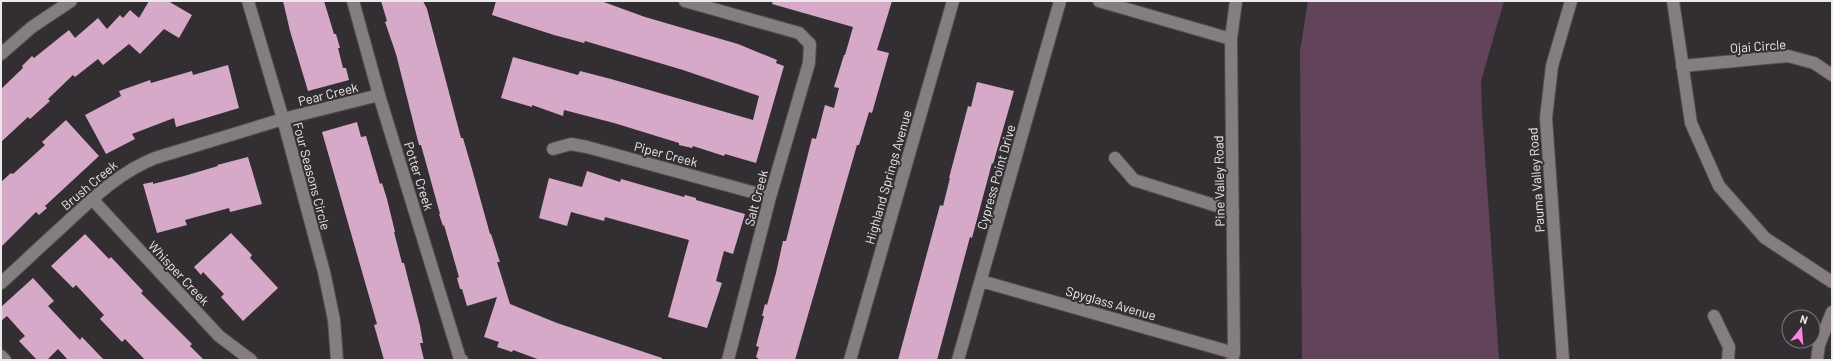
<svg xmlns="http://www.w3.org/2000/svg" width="1833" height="361" font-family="Barlow,sans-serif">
<rect width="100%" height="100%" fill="#332e32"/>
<path fill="#614459" d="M1308,1H1504L1481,81L1482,112L1499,360H1302L1300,51Z"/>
<path fill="#d6a9c9" d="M149,1H168L192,15L179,38L164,29L140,54L129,44L103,65L98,59L75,77L73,75L48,99L50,101L30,119L28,117L1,142V89L23,68L22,66L32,56L34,58L69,30L75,38L98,18L107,29L120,15L123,18L130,10L139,18Z
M283,1H324L334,34H336L340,48H338L343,68H346L349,80L308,91L290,31Z
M381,1H423L427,9L461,138H463L472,169L490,234H491L500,262H497L510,304L557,323L662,358V360H540L513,350L512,352L497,347L499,342L484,337L497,297L467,306L462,289H460L457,278L459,277L444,225L443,226L439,214H440L421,145H419L396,54L385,22L387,21Z
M496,1H601L645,17L738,44L777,60L776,63L784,66L756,163L725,154L724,156L693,146L692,148L679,145V143L614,123L564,110L563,116L532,105V107L501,98L513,57L578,75L580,71L611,79L753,120L759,96L683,70L585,41L584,43L554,35L492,15Z
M773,1H892L877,50L889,53L872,113L869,112L859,145H857L795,360H758V358L756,357L759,347L756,346L764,316H762L765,304L767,305L776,273L783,241H786L812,138L816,139L825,105L834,108L839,88L834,87L844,55H845L853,27L772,4Z
M228,65L239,108L176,127L174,118L132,134L135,139L106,154L85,115L121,96L119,91L150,80L151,83L192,71L193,75Z
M977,82L1014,91L993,164L992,163L972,238L970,237L937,360H898L933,231L940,205L943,206L950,178H949L968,106L971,107Z
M66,120L99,156L45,206L47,208L39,215L36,212L1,247V182L11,173L13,174L45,145L42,142Z
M357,122L361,137L366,136L380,184L382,183L387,199L395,232H394L402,263H404L420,326L423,343H420L424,360H384L374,325L377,324L322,132Z
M248,157L262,204L230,212L229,208L185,220L187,225L157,233L143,184L153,182V184L184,176L218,166L217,165Z
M587,171L620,182L621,179L684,197L685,195L696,198V200L745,214L733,254L724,251L716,281L722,283L707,328L668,317L689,240L605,217L604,221L571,212L567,226L539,218L549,178L582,187Z
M231,233L252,255L250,258L278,288L243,321L221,297L224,294L203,272L201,275L194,267Z
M85,234L109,259L111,257L143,291L141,293L192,344L190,346L204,360H145L125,339L122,342L100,319L104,315L76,285L73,288L51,266Z
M33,278L54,301L48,306L80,340L82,337L104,360H68L58,349L47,360H37L19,341L25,336L7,316L1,321V307Z"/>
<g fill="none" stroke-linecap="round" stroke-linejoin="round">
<g stroke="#514d50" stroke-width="14">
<path id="street" d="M248,1L283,119L324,272L334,320L337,360
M353,1L379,95L460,359L462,360
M685,1L799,33L810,44L809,63L770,197L728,360
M1099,1L1231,39
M1673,1L1691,123L1719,186L1765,238L1832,282
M1,54L32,27L71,1
M1682,66L1788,56L1814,63L1832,75
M553,149L571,144L587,147L770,197
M1115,158L1134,180L1233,211
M92,199L219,336L251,360
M981,281L1234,353
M1,283C22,264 43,244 64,225C93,198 118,173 155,158L283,119L379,95
M1714,316L1729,347L1728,360
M1,356L5,360
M958,360L1060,1
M1232,360L1234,353L1231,39L1236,1
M1563,360L1546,118L1552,66L1571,1
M1817,360L1819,345L1832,312"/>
</g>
<g stroke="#514d50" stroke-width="14">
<path id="secondary" d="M850,360L953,1"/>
</g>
<use href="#street" stroke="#847d82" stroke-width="12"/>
<use href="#secondary" stroke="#847d82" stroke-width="12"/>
</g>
<g text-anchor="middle" stroke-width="4" stroke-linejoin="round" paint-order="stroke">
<g font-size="13" fill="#ece9eb" stroke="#332e32">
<text transform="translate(1758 46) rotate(-4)" y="5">Ojai Circle</text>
<text transform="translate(328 94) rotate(-14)" y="5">Pear Creek</text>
<text transform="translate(666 154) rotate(15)" y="5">Piper Creek</text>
<text transform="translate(312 176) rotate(75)" y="5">Four Seasons Circle</text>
<text transform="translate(419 176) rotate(73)" y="5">Potter Creek</text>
<text transform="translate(888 177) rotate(-74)" y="5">Highland Springs Avenue</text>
<text transform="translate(996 177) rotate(-74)" y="5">Cypress Point Drive</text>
<text transform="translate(1536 180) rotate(-94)" y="5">Pauma Valley Road</text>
<text transform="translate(1219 181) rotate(-91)" y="5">Pine Valley Road</text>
<text transform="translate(89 185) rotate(-40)" y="5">Brush Creek</text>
<text transform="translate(756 198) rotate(-75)" y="5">Salt Creek</text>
<text transform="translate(179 273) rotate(47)" y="5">Whisper Creek</text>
<text transform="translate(1111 303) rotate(16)" y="5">Spyglass Avenue</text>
</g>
</g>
<rect width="1833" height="361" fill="none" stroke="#ece9eb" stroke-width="4"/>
<g transform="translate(1801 329) rotate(17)"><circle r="19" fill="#332e32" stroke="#7d797c"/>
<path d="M0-3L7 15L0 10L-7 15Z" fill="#fd86e1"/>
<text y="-6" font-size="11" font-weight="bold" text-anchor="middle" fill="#ece9eb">N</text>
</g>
</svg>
